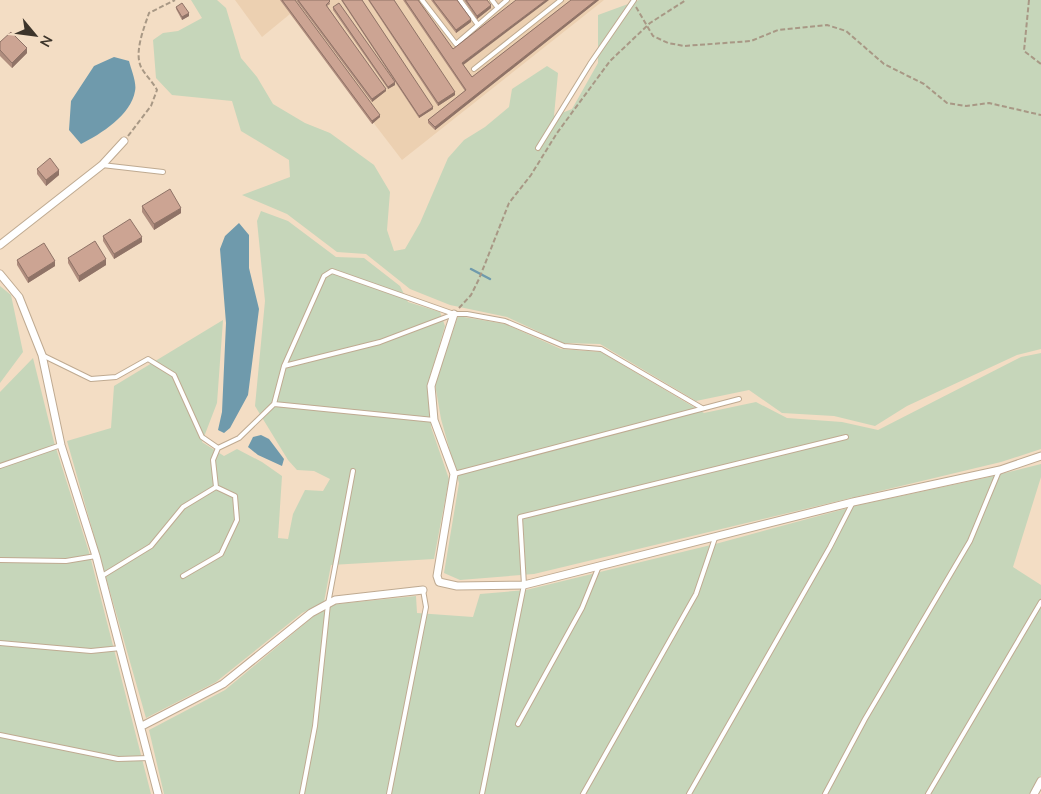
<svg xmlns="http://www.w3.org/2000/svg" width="1041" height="794" font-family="'Nunito Sans',sans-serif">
<rect width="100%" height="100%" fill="#f3ddc4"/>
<path fill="#ecd0b1" d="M235,0H604L402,160L290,14L262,37Z"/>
<path fill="#c6d6ba" d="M191,0H217L226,8L241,58L257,77L273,104L305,123L330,133L374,165L390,192L387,230L394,251L405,249L420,223L448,158L464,140L485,127L509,107L512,89L547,66L558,73L554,116L572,109L598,63V15L639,0H1041V349L1017,355L907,406L875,426L834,416L782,413L749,390L696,401L600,344L563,343L507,317L450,305L410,289L366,254L337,252L287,214L242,195L290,177L289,160L241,131L232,101L172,95L156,78L153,40L163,33L178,31L202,18Z
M261,211L288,221L336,257L364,258L400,286L408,302L440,312L445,326L428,384L431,427L449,479L434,559L331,565L324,602L302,613L216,682L146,718L67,441L111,428L114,386L223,320L217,403L202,442L224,456L237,449L262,462L282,476L278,538L288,539L293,514L305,490L323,491L330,479L314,471L297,470L288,460L255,406L265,301L257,221Z
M0,286L11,295L23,352L0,383Z
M458,316L505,324L561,349L601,352L704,413L756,402L787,418L842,422L878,430L1021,357L1041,353V449L1001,462L534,574L460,580L444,573L459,483L441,419L435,384Z
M33,358L54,442L89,552L151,794H0V392Z
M1041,464V477L1013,567L1041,585V775L1030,794H164L149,730L225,690L314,616L336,604L416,596L417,613L473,617L480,594L526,590L719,543L859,505L985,478Z"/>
<path fill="#6f9aac" d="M114,57L129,61C131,69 137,83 135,91C131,115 101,134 81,144L69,130L71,101L94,66Z
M239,223L249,235V268L259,309L248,395L230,428L224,433L218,430L222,412L226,323L220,249L225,236Z
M261,435L269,439L284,459L282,466L258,455L248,447L253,437Z"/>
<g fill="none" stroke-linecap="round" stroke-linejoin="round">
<path stroke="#6f9aac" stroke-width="2.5" d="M471,269L490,279"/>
<g stroke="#bfaa91" stroke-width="6">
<path id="service" d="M422,0L456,44L507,0
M460,0L478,25
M492,0L498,8
M474,69L561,0
M538,148L590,64L634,0
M102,165L163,172
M42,355L91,379L116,377L148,359L174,375L202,437L218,448
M284,366L380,342L454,314H467L505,321L564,346L601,349L702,408
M274,404L434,420
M0,466L61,445
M454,474L739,399
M0,560L66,561L96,556
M102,576L151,546L183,507L216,487L213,460L218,448L239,438L274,404L284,366L324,276L332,271L454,314
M183,576L221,554L237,520L235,496L216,487
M0,643L91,651L121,648
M518,724L582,608L599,566
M0,735L118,759L149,758
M302,794L315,726L328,604L353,471
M389,794L426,607L423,590
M482,794L524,585L520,517L846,437
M583,794L696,594L715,538
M689,794L830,547L853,502
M825,794L865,719L970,541L999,471
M928,794L1041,602"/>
</g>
<g stroke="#bfaa91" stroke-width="9">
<path id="minor" d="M0,245L102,165L124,141
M0,274L19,297L42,355L61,445L96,556L158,794
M454,314L431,386L434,420L454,474L437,576L439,582L457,586L524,585L853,502L1000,470L1041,456
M142,726L223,684L311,613L335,600L423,590
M1034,794L1041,781"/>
</g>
<path stroke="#a89885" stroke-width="2" stroke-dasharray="5 2.5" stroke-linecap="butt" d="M1029,0L1024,51L1041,64
M636,7L653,36L668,43L684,46L751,41L778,30L827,25L846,31L884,64L924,84L947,103L966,106L989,103L1041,115
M128,136L151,106L157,90C153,82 145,75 141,67C134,52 144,28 149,13L175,0
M459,308L471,295L479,279L509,203L531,175L557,133L610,61L650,23L686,0"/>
<use href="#service" stroke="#fff" stroke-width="4"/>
<use href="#minor" stroke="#fff" stroke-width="7"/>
</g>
<path fill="#af8d7e" d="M280,0H295L380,117L372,124Z
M296,0H329L330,4L327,6L386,91L372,102Z
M341,0H362L433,109L419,118Z
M368,0H394L455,95L438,106Z
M403,0H418L472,77L571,0H599L435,130L428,123V120L465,91Z
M431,0H457L471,22L456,33Z
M464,0H487L491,8L477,19Z
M176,7L189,16L182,20L176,9Z
M333,7L395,85L388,89L333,10Z
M0,42L27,53L12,68L0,56Z
M37,169L59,175L46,186L37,174Z
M142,206L181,213L154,230L142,212Z
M103,236L142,242L114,259L103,241Z
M68,258L106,265L79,282L68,263Z
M17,260L55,266L28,283L17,265Z"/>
<path fill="#8f7367" d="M546,0H549L462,66V63Z
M596,0H599L435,130V127Z
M491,5V8L477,19V16Z
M189,13V16L182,20V17Z
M471,19V22L456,33V30Z
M27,48V53L12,68V63Z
M395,82V85L388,89V87Z
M386,89V91L372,102V99Z
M455,92V95L438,106V103Z
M433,107V109L419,118V116Z
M380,115V117L372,124V121Z
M59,170V175L46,186V180Z
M181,208V213L154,230V224Z
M142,237V242L114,259V254Z
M106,259V265L79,282V276Z
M55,261V266L28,283V278Z"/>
<path fill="#cca493" stroke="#8f7367" d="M282,0H295L380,115L372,121Z
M298,0H329L330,1L326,5L386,89L372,99Z
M342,0H362L433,107L419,116Z
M369,0H394L455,92L438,103Z
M405,0H418L453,49L516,0H546L462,63L472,77L571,0H596L435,127L428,120L466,90Z
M433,0H457L471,19L456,30Z
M466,0H487L491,5L477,16Z
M182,3L189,13L182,17L176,7Z
M339,3L395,82L388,87L333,7Z
M11,32L27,48L12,63L0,50V42Z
M50,158L59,170L46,180L37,169Z
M170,189L181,208L154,224L142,206Z
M130,219L142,237L114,254L103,236Z
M95,241L106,259L79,276L68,258Z
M44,243L55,261L28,278L17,260Z"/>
<g transform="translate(35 35) rotate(119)" stroke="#f3ddc4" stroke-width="4" paint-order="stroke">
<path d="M0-4L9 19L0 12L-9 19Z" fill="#3c342a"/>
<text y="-8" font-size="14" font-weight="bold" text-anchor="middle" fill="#3c342a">N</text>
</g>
</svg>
